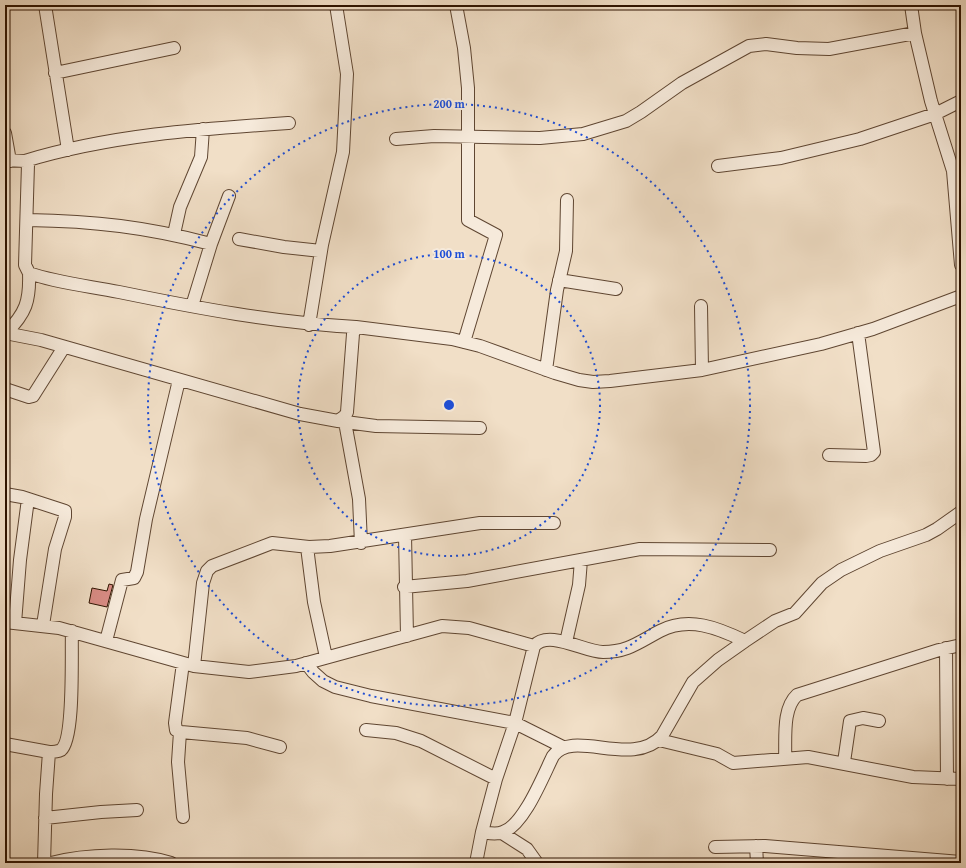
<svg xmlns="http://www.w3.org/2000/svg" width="966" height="868" font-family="'Gentium Book Plus',serif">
<rect width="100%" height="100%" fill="#f1dfc7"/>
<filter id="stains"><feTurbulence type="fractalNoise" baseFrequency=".005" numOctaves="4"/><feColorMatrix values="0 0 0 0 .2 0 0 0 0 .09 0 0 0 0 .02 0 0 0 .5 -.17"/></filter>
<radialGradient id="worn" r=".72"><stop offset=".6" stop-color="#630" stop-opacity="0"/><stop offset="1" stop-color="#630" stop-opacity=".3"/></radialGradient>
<path fill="#d98c85" stroke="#2e1300" d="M109,584L113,585L107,607L89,603L92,588L107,591Z"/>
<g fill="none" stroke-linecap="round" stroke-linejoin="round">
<g stroke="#5f4632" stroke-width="14">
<path id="minor" d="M45,5L68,150
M456,5L464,48L468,88V220L496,235L464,342
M911,5L915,33L931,101L953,171L961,265
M55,73L174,48
M5,133L10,161
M396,139L434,136L540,138L583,134L626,121L641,112L682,83L749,46L766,44L797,48L829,49L915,33
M5,160L25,161L28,164L25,265L29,273C57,283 89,286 119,292C197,308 276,323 356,327
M25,161C110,135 200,129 289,123
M718,166L781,158L860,139L935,114L961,101
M28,220C94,221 147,227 211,244
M174,234L180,207L201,157L203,129
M239,239L284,247L321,251
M559,280L616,289
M192,306L211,244L229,196
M701,306L702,370
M309,325L322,245L343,152L347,74L336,5
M5,333L41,340L300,414L338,421L345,416L347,412L353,334L356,327L452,339L480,346L555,373L579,380L593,382L610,381L702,370L821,344L873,329L961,296
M6,333C26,313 30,301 29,273
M546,370L557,290L566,251L567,200
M5,389L29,397L33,396L64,347
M338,421L376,426L480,428
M345,422L359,499L361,543
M829,455L866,456L871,455L874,452L858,333
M5,494L22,497L65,511V517L55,549L43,625
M405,535L407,636
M307,547L314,602L326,657
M404,587L467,581L640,549L770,550
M5,622L59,628L194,666L249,672L296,666L442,626L469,628L534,646
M15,623L20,560L28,499
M106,641L122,580L134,578L137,572L146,519L179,380
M566,642L579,585L581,560
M946,648L947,779
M183,663L175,723L176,730L181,732L247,738L280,747
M306,663L313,672L323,681L335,687L371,696L515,723L563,747
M194,666L203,583L207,571L212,566L272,543L309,547L330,546L480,523H554
M366,730L396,733L421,741L496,779
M180,732L178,762L183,817
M659,740L717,754L733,763L808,757L913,777L961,779
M5,744L49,752C53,752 57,752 61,750C75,739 71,652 72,631
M785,758C786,738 782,709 797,695L939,650L961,645
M844,762L850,721L863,718L879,721
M45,818L101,812L137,810
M482,832C489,833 496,835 503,832C524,825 543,776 553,756C573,728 632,769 662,736L693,682L718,660L745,641
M502,833L527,849L537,863
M756,846L757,863
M715,847L765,846L961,862
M44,863L46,794L49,752
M51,863C86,854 137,852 171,863
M476,863L482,832L496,779L515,723L534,646C549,629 584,652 603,652C628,652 639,642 660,631C689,616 718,628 745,641L775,621L795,613L822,583L841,570L880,551L926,535L937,529L961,512"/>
</g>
<use href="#minor" stroke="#f6eadb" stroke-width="12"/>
</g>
<g fill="none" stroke="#1d4ed8" stroke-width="2" stroke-dasharray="2 4">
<circle cx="449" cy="405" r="151"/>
<circle cx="449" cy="405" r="301"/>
</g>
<circle cx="449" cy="405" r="6" fill="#1d4ed8" stroke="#f6eadb" stroke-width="2"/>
<g font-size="12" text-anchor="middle" font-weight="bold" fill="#1d4ed8" stroke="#f6eadb" stroke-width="4" stroke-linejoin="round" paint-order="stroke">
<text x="449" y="108">200 m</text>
<text x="449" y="258">100 m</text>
</g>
<rect width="966" height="868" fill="none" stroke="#f1dfc7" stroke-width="20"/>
<rect x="6" y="6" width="954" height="856" fill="none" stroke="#2e1300" stroke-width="2"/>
<rect x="10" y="10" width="946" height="848" fill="none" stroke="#2e1300"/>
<rect width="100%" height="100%" filter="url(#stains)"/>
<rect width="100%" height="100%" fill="url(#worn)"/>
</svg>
